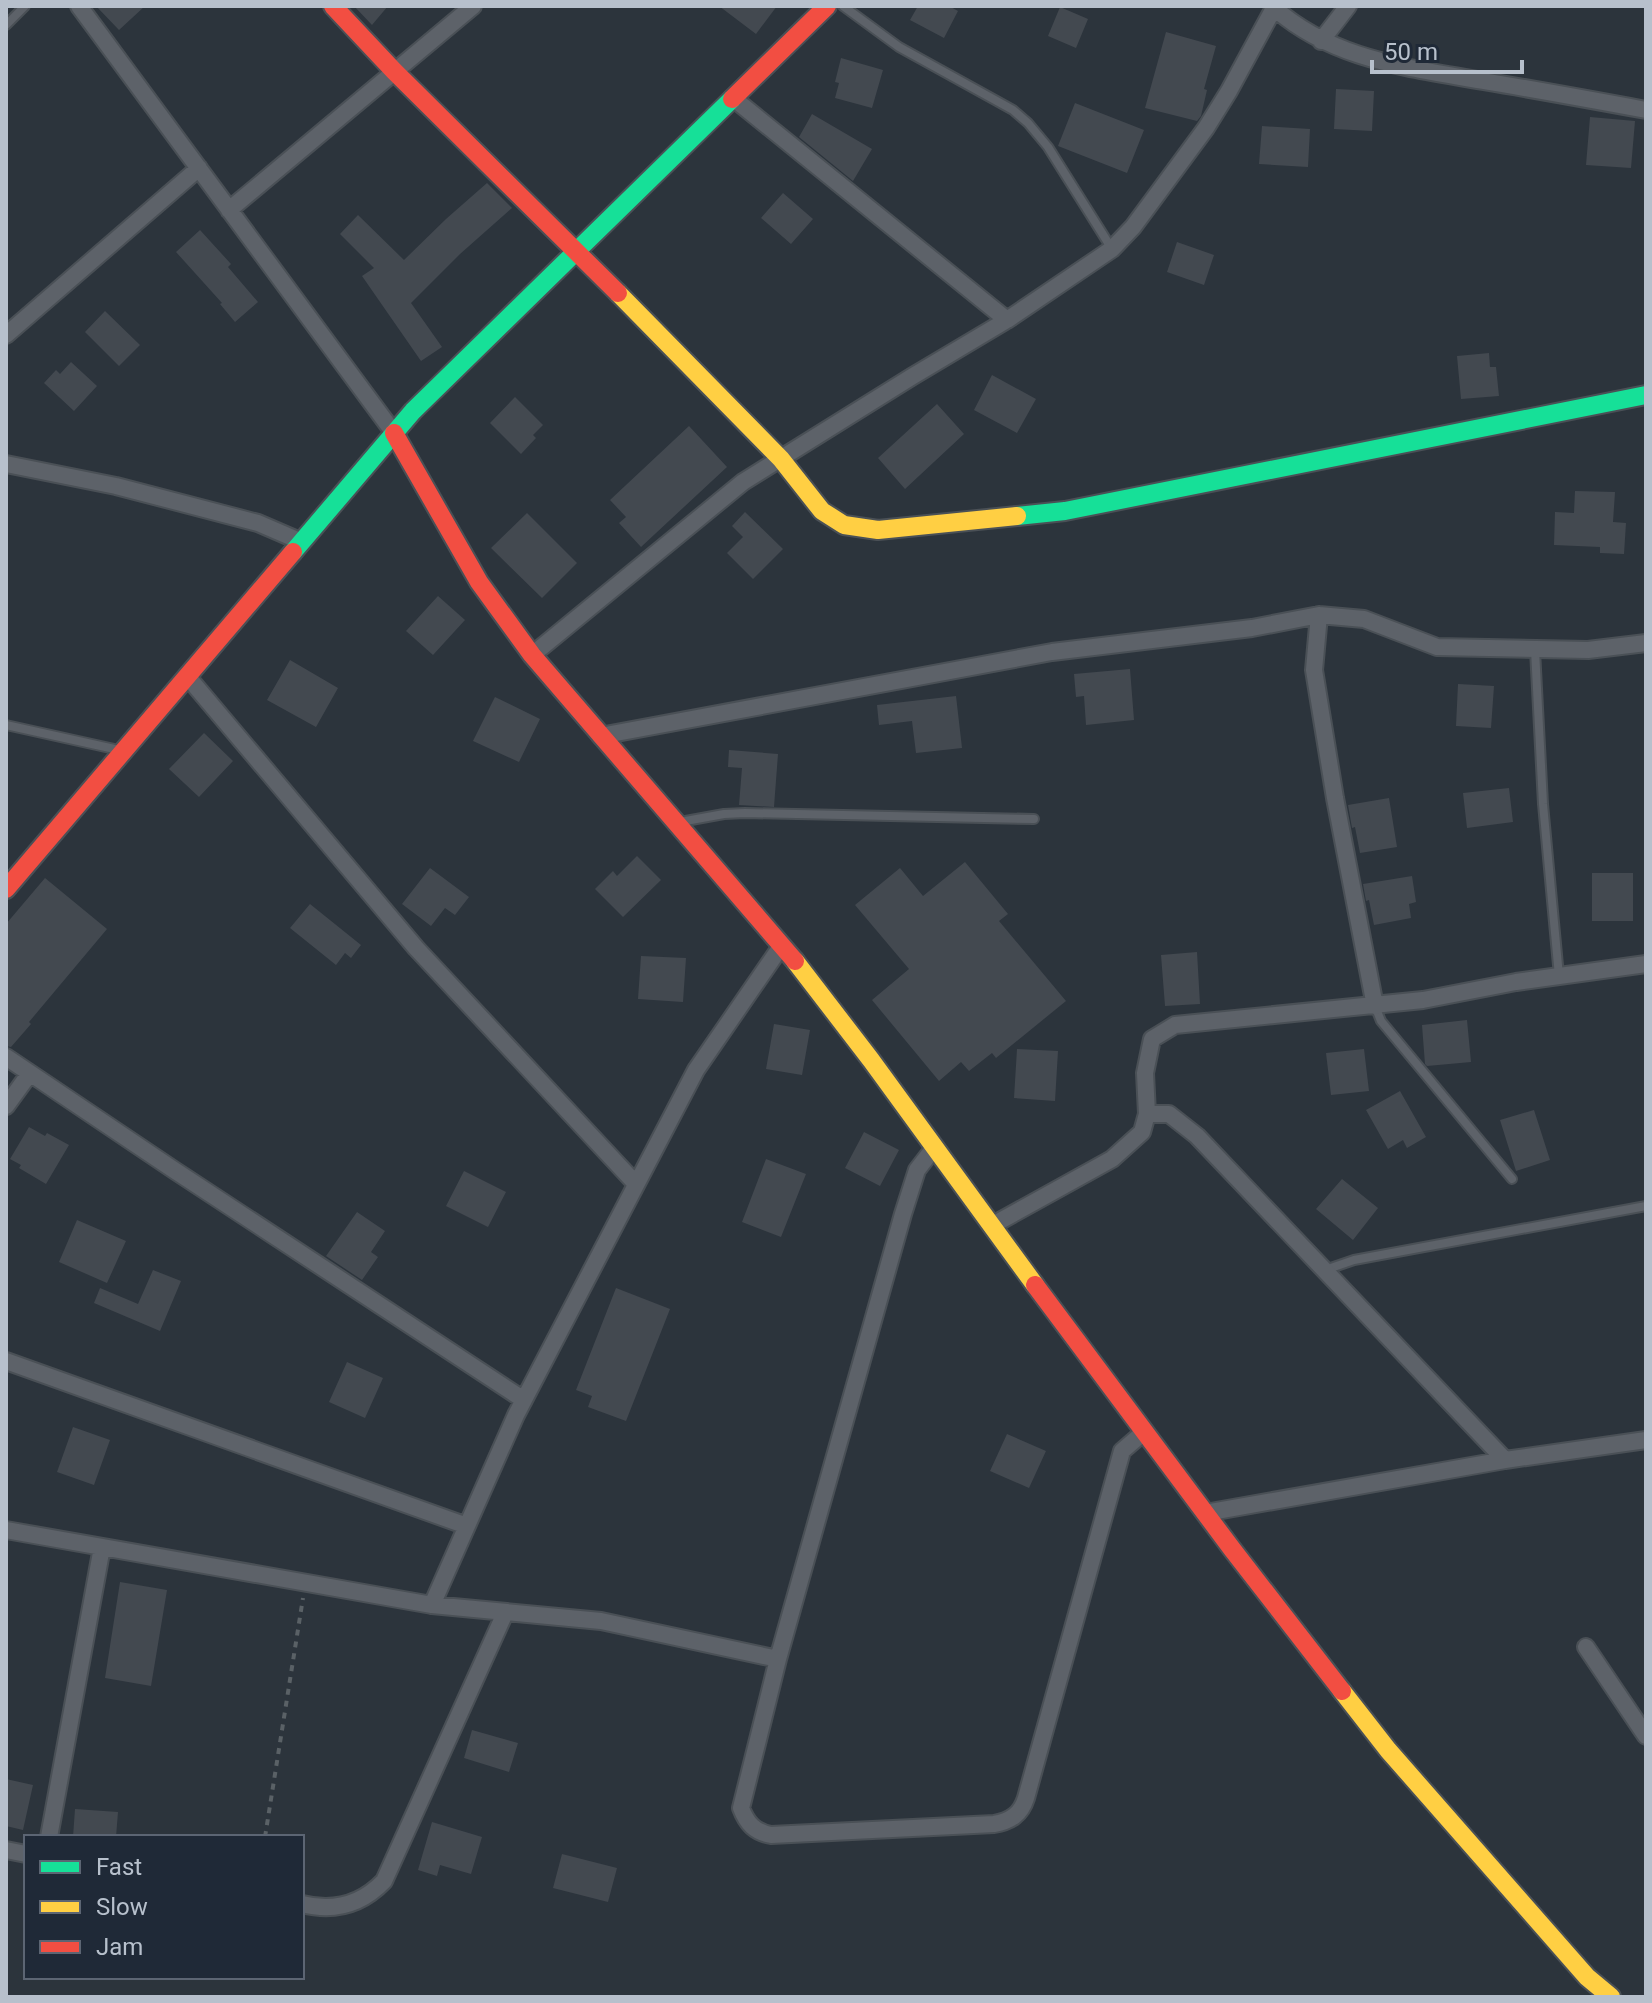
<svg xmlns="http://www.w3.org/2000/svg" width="1652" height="2003" font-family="Roboto,sans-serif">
<rect width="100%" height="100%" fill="#2c343c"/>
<path fill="#434950" d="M96,6H145L119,30Z
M354,6H388L372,25Z
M719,6H777L756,34Z
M918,6H949L958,11L944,38L910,20Z
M1060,7L1088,19L1076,48L1048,36Z
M1166,32L1216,46L1204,89L1207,90L1201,116L1197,121L1145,108Z
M841,58L883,70L872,108L835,98L839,83L835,82Z
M1336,89L1374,91L1372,131L1334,129Z
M1075,103L1144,130L1127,173L1058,146Z
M812,114L872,149L853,181L799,137Z
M1590,117L1635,121L1631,168L1586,165Z
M1262,126L1310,129L1308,167L1259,164Z
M487,183L512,208L460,254L411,303L442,347L421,361L362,276L374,268L340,234L358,215L404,260L446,219Z
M783,193L813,219L791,244L761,218Z
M200,230L231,264L228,267L258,302L235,322L220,304L222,303L176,252Z
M1177,242L1214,255L1204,285L1167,272Z
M105,311L140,345L119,366L85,332Z
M1489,353L1490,367H1496L1499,396L1461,399L1457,356Z
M71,362L97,386L74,411L44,383L56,370L60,374Z
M992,375L1036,399L1017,433L974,410Z
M515,397L543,425L533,435L536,438L521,454L490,423Z
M937,404L964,434L905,489L878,458Z
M689,426L727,467L641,547L619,523L626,517L610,500Z
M1575,491L1615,492L1613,522L1626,523L1624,554L1600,553V547L1554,545L1555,512L1574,513Z
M745,512L783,549L753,579L727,553L743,537L732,526Z
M527,513L577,563L542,598L491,548Z
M438,596L465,620L433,655L406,631Z
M290,660L338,688L316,727L267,700Z
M1130,669L1134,720L1086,725L1084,696L1076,697L1074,674Z
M1458,684L1494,686L1491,728L1456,726Z
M956,696L962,748L916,753L912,721L879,725L877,705Z
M495,697L540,719L519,762L473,741Z
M204,733L233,761L199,797L169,769Z
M729,750L778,754L774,807L739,805L742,768L728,767Z
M1509,788L1513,822L1467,828L1463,793Z
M1389,798L1397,847L1360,853L1355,827L1352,828L1348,805Z
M637,856L661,880L623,917L595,889L613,871L617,876Z
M965,862L1008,914L999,921L1066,1001L996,1058L992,1053L969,1071L961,1062L939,1081L872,1000L909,969L855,905L900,868L923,896Z
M430,868L469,897L455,915L445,908L431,926L402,904Z
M1592,873H1633V921H1592Z
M1412,876L1416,902L1409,904L1411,918L1374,925L1369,900L1366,901L1363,884Z
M45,878L107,929L29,1022L31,1024L11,1047L6,1046V924Z
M310,904L361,945L351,958L345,953L336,965L290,928Z
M1197,952L1200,1004L1165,1006L1161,955Z
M641,956L686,958L683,1002L638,999Z
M1467,1020L1471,1062L1427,1066L1425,1064L1422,1025Z
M774,1024L810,1030L802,1075L766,1069Z
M1017,1049L1058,1051L1055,1101L1014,1098Z
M1364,1049L1369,1091L1331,1095L1326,1053Z
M1400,1091L1426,1137L1407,1148L1403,1140L1388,1149L1366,1110Z
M1534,1110L1550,1160L1516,1171L1500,1120Z
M29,1127L45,1136L47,1133L69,1145L46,1184L19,1168L21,1165L10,1159Z
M864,1132L899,1150L880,1186L845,1168Z
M766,1159L806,1174L781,1237L742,1222Z
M464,1171L506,1192L488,1227L446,1206Z
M1342,1179L1378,1208L1353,1240L1316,1209Z
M357,1212L385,1231L371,1252L378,1257L362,1280L326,1256Z
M77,1220L126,1241L107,1283L59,1262Z
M153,1270L181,1281L160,1331L94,1303L100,1288L138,1304Z
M616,1288L670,1309L626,1421L588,1407L592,1396L576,1390Z
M347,1362L383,1378L365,1418L329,1402Z
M73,1427L110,1440L94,1485L57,1472Z
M1007,1434L1046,1451L1029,1488L990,1471Z
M120,1582L167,1590L151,1686L105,1678Z
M472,1730L518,1743L509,1772L464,1758Z
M6,1779L33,1785L23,1830L6,1826Z
M75,1809L118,1812L116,1837H73Z
M432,1822L482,1837L471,1874L440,1865L437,1876L418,1870Z
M562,1854L617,1868L608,1902L553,1888Z"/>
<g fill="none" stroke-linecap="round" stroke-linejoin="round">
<g stroke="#4a5056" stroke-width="12">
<path id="lane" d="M843,6L899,47L995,100L1013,110L1028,123L1048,147L1112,249
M6,25L25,6
M1535,650L1543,804L1559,976
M6,725L119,750
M680,822L724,814L745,813L1034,819
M1375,1006L1381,1021L1512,1179
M1325,1270L1354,1260L1646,1206"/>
</g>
<g stroke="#4a5056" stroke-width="20">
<path id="street" d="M79,6L394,433
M1272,6C1332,60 1406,67 1483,81C1537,90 1592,100 1646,110
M1321,41L1348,6
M733,98L1007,320
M229,210L473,6
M6,335L199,168
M6,464L116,486L258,523L302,542
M1319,615L1314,670L1335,798L1375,1006
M532,655L743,482L913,376L1007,320L1112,249L1133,227L1206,128L1229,91L1274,8
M187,676L416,948L636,1184
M600,736L1052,652L1252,628L1319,615L1364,619L1437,647L1588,650L1646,643
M6,1057L174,1170L524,1400
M6,1106L30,1073
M1147,1114H1169L1197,1136L1505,1460
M934,1148L917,1170L903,1214L778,1659L741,1808C747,1824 755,1832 771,1835L994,1824C1011,1821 1021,1814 1026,1798L1122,1451L1144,1432
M991,1226L1112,1159L1142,1132L1147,1114L1145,1073L1152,1039L1175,1025L1423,1000L1516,982L1646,964
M6,1361L467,1526
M1205,1513L1505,1460L1646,1440
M6,1530L432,1605L601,1621L778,1659
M432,1605L516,1415L696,1070L782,945
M1586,1647L1646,1736
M49,1837L102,1547
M6,1850L26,1854
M302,1904C334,1912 361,1905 384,1881L505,1613"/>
</g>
<g stroke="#4a5056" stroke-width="22">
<path id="fast" d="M1017,516L1065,511L1646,395
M293,552L413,411L732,99"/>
</g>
<g stroke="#4a5056" stroke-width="22">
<path id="slow" d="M618,293L781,459L822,511L844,525L878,530L1017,516
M795,961L871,1060L1035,1285
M1342,1691L1388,1750L1587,1977L1611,1997"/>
</g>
<g stroke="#4a5056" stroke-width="22">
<path id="jam" d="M333,6L394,71L618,293
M732,99L827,6
M394,433L479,582L532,655L795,961
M6,889L293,552
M1035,1285L1232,1549L1342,1691"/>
</g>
<path stroke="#5a6166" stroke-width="4" stroke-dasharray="6 6" stroke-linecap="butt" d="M265,1837L303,1598"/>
<use href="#lane" stroke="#5d6269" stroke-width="8"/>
<use href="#street" stroke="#5d6269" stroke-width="16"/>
<use href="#fast" stroke="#16e098" stroke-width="18"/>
<use href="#slow" stroke="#ffcf43" stroke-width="18"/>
<use href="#jam" stroke="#f24e42" stroke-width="18"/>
</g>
<rect width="1652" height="2003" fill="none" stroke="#b7c0cc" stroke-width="16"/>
<rect x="24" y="1835" width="280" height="144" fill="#1f2937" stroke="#5c6573" stroke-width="2"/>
<rect x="40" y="1861" width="40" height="12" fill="#16e098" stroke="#5c6573" stroke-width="2"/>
<text x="96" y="1875" font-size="24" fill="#b7c0cc">Fast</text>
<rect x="40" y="1901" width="40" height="12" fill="#ffcf43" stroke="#5c6573" stroke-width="2"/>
<text x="96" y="1915" font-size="24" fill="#b7c0cc">Slow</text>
<rect x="40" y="1941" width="40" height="12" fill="#f24e42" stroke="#5c6573" stroke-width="2"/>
<text x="96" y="1955" font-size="24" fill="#b7c0cc">Jam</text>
<path d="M1372 60v12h150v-12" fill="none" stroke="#b7c0cc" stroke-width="4"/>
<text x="1384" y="60" font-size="24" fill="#b7c0cc" stroke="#1f2937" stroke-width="6" paint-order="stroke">50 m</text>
</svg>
